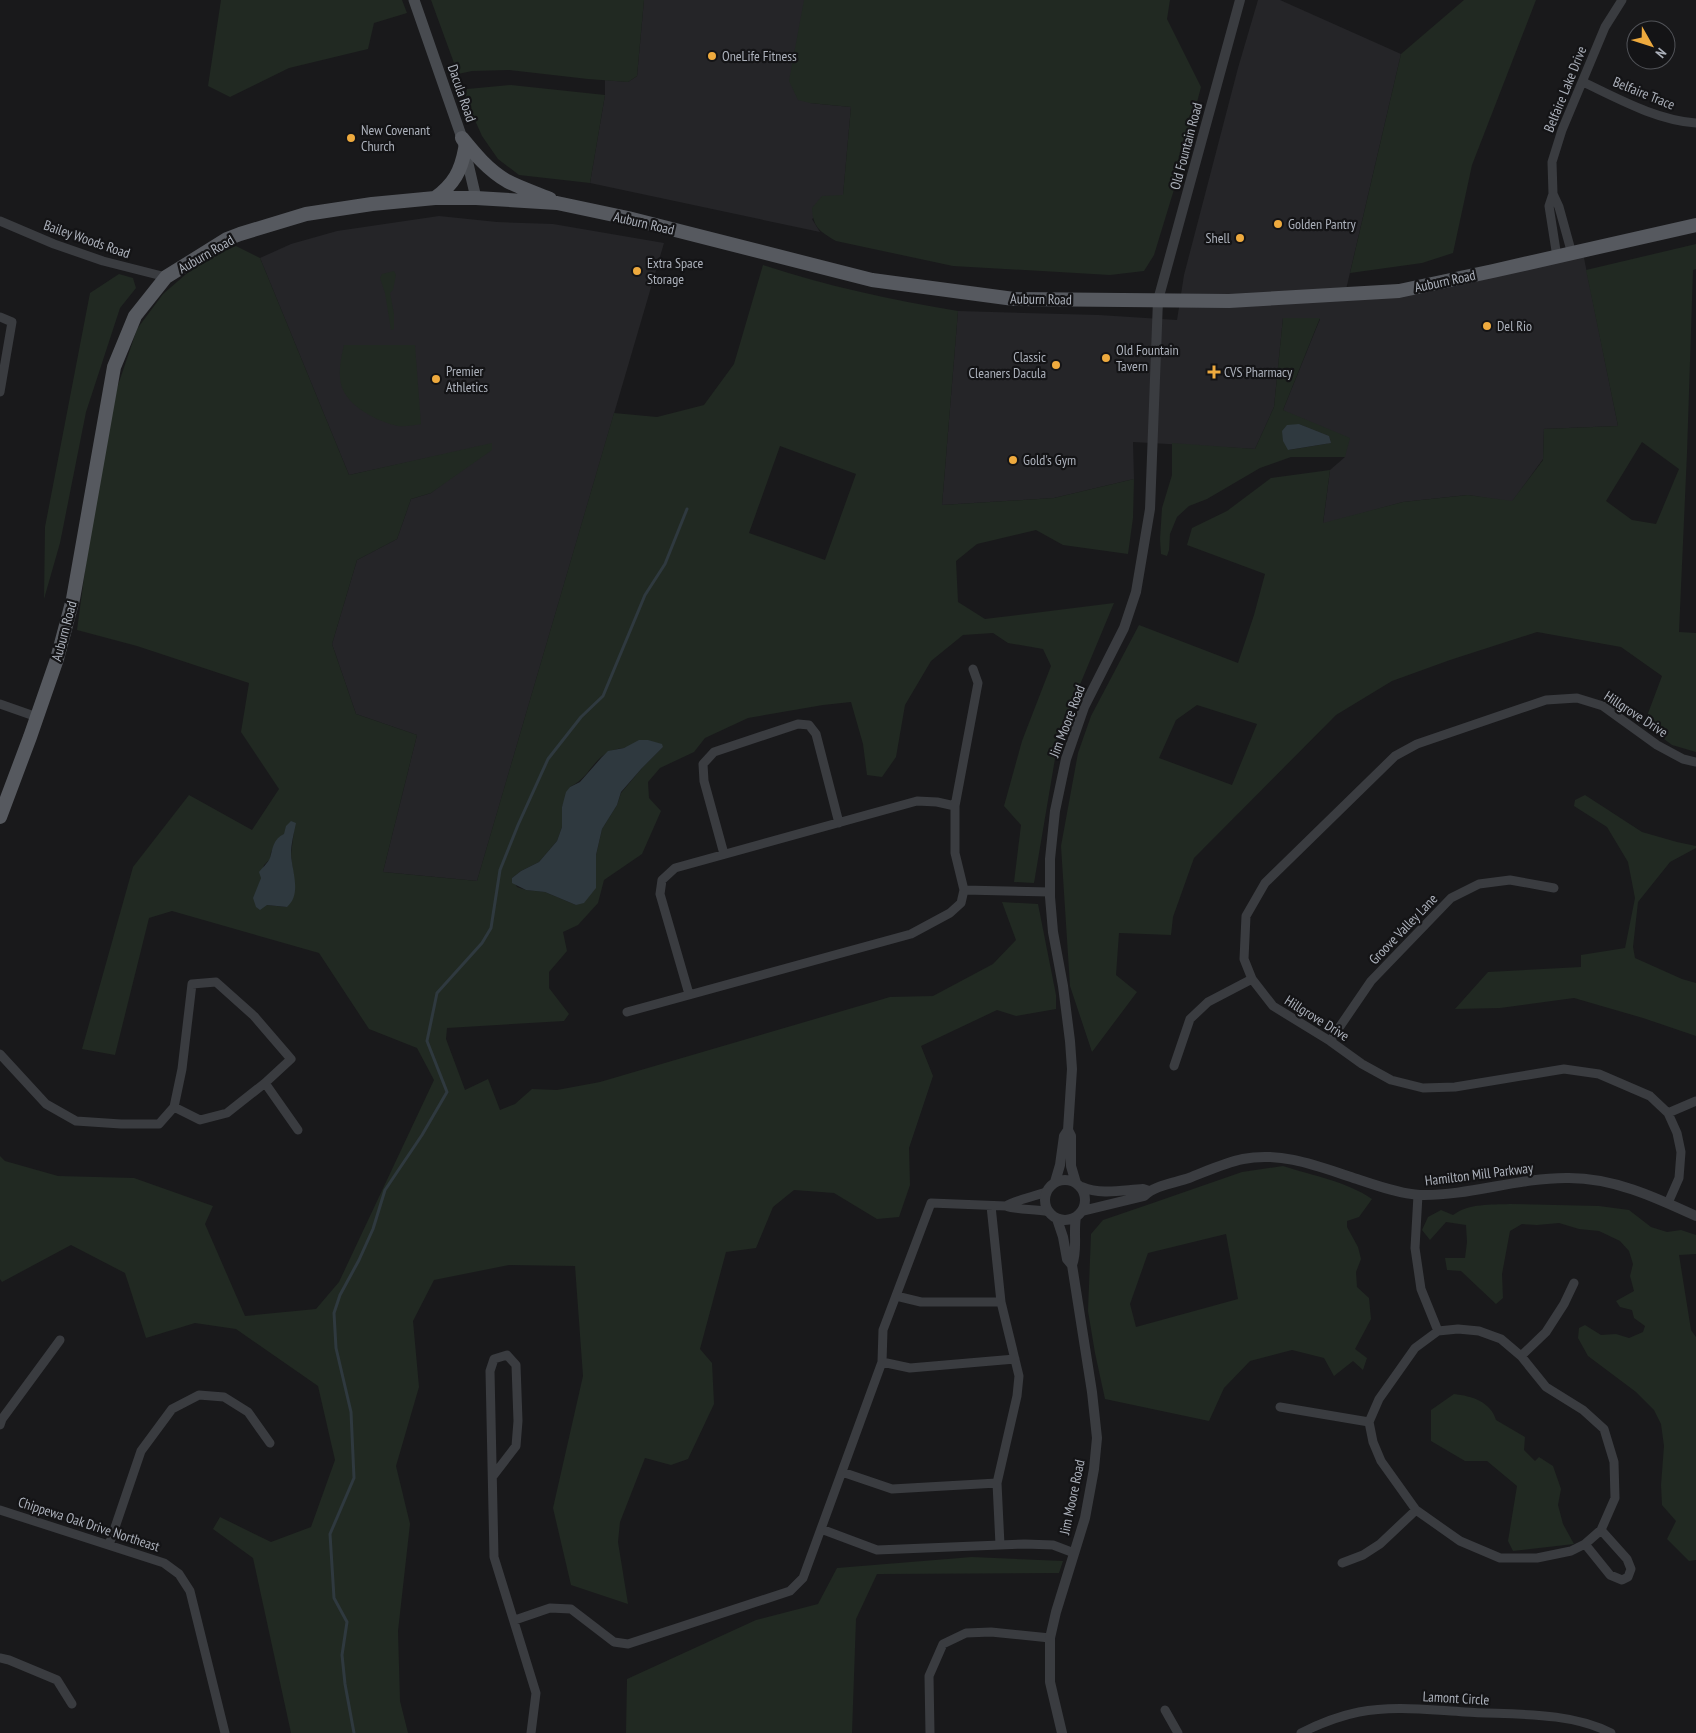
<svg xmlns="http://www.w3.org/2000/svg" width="1696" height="1733" font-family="'PT Sans Narrow',sans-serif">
<rect width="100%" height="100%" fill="#19191b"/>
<path fill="#252528" d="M644,0H804L810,103L851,107L843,196L812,219L820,232L590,183L605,95V80L628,82L637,76Z
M1258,0H1280L1401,54L1345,294L1583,253L1618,426L1544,429L1543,459L1512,502L1468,495L1403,502L1323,524L1330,470L1345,457L1283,410L1320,319L1283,318L1274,407L1255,449L1133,442L1134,479L1054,498L942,505L958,311L1099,315L1177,320L1184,275L1238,68Z
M439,216L497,222L553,224L664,243L477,881L383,872L417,735L356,714L332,644L357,560L397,539L411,499L431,493L492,444L349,475L260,258L291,244L337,231Z"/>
<path fill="#212922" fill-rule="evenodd" d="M221,0H402L407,13L374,23L368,49L289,68L230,97L208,86Z
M431,0H644L637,76L628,82L588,79L509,70L472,71L458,74Z
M804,0H1170L1167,19L1201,87L1176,183L1154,255L1144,271L1110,275L953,266L836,241C819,231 813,227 812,208L822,196L843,195L851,107L810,103L798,100L789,81Z
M1464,0H1536L1472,165L1453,253L1422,263L1350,273L1401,54Z
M511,85L605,95L590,183L519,175L498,159L482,136L465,98L467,89Z
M1696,244V269L1693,270L1687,453L1679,632L1696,633V752L1672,745L1644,724L1662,676L1621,647L1537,632L1450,660L1392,681L1336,715L1194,858L1173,917L1171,935L1119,933L1116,975L1137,992L1092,1052L1070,986L1061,846L1078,753L1091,716L1139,625L1238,663L1254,615L1265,574L1187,545L1192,528L1227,511L1271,478L1330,470L1323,523L1403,502L1468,495L1512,501L1543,460L1544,429L1618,426L1586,270ZM1642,442L1679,469L1656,524L1632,520L1606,501ZM1197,705L1257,724L1232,785L1159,758L1176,720Z
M236,246L260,258L349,475L492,443V450L431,493L411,499L397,539L357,560L332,644L356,714L417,735L383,872L477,881L614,413L657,417L704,405L734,364L763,265C826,286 893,300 958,311L942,505L1054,498L1134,479L1133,518L1128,554L1063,545L1036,530L977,544L956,561L958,602L985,619L1114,603L1059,735L1034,883L1014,882L1021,825L1004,806L1022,741L1051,666L1043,649L1008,643L993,633L963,635L931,661L905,705L896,757L882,777L867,775L863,744L851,702L823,705L748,718L705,738L694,752L660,768L648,782L649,798L661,811L642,854L604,880L598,903L578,925L563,932L567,951L549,972V988L569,1014L564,1021L447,1028L446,1039L465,1090L488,1079L500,1110L515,1104L532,1089L557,1090L600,1082L890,997L933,996L993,964L1016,940L1002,902L1038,904L1056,995V1009L1016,1016L997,1010L921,1046L933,1076L909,1148L910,1185L899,1217L877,1219L834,1193L794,1190L773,1207L756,1248L726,1252L700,1349L712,1363L714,1404L688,1459L671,1465L645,1458L620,1522L618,1542L628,1604L571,1585L553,1508L583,1376L575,1266L509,1265L434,1280L413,1321L419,1387L396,1466L410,1524L398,1631L400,1701L408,1733H291L253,1558L213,1529L220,1517L271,1542L311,1527L335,1460L318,1386L236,1329L195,1323L146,1338L125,1273L71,1245L2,1282L0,1279V1156L5,1161L58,1176L134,1178L213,1206L205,1224L245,1316L316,1309L339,1282L434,1080L417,1048L369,1029L319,953L172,911L149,918L115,1055L82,1049L133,867L189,795L252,830L279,789L241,732L249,683L137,646L77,630L92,518L117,388L137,329L163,294L185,275L207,258ZM780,446L856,474L825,560L749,533ZM663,747L642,768L621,793L617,805L602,829L596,855V887L576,905L545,892L526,890L517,887L512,878L521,871L539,862L557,841L562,827V807L570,787C586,779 589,768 601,757C617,743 643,748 663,747ZM295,823L291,854L295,890L286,907L267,905L259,887L264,865L270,859L271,852Z
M394,271L396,275L393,290L390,293L394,314V329L391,330L385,293L380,278L382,274Z
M119,274L133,278L136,288L120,308L86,412L60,543L44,599L45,527L90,293Z
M1283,318H1320L1283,410L1350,438L1345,457H1291L1260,468L1207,499L1189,506L1177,517L1170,534L1169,550L1167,556L1161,554L1160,539L1162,508L1172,475V443L1255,449L1274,407ZM1299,424L1329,436L1331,443L1289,450Z
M344,345H415L421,424C414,425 405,427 398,426C378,422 346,406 341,384C338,371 341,358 344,345Z
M1585,795L1642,832L1677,842L1696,846V848L1670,862L1638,902L1633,947L1635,958L1682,979L1696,983V1036L1643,1018L1574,998L1500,1008L1455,1009L1488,972L1581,967V955L1625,948L1635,898L1628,862L1607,827L1574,806L1575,800Z
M1283,1166C1313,1176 1346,1181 1372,1199L1359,1217L1347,1221V1227L1358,1247L1361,1259L1356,1272L1357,1287L1369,1298L1371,1319L1355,1349L1367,1358L1363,1370L1353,1361L1334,1376L1324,1358L1292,1350L1250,1361L1224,1388L1209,1421L1105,1399L1095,1353L1088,1311L1091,1234L1103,1220L1147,1205L1242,1172ZM1226,1234L1238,1299L1136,1327L1130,1304L1148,1253Z
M1510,1204L1599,1206L1629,1210L1651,1227L1667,1232L1681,1230L1696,1235V1254L1679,1255L1691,1330L1696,1337V1560L1689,1561L1667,1539L1676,1521L1662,1505L1661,1485L1664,1446L1661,1424L1654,1410L1636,1392L1588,1356L1578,1338L1579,1328L1585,1325L1601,1335L1616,1334L1629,1338L1643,1332L1645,1326L1634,1318L1632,1310L1620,1307L1616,1301L1634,1291L1630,1276L1633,1264L1629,1251L1620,1241L1599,1231L1579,1229L1559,1223L1537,1225L1522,1224L1510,1231L1502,1274L1503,1298L1496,1304L1461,1271L1447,1270L1445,1258H1465L1467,1242L1466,1225L1446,1222L1430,1240L1422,1230L1428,1217L1441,1210L1453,1215C1470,1203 1490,1205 1510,1204Z
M1454,1394C1472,1396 1491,1402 1496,1420L1525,1437L1524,1450L1535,1461L1539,1457L1553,1466L1561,1489L1558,1505L1563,1524L1574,1544L1513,1551L1508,1541L1517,1486L1487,1461H1465L1431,1441V1410Z
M972,1557L1063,1561L1059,1573L877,1574L856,1619L852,1733H626L627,1679L756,1620L818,1604L837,1568Z"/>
<path fill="#2f393f" d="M1299,424L1329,436L1331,443L1288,450L1283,441L1282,431L1287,425Z
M639,740H648L662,744L663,747L642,768L621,792L617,805L602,829L596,855V888L584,903L576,905L545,892L526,890L512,883V878L521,871L539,862L557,841L562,827V807L566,792L570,787L580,782L602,757L608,751L624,748Z
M291,821L296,823C294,833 291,844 291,854C292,872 302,894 287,907L267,905L260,910L256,907L253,898L261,878L259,872C262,868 268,863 270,858C273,848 273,839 284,834L286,826Z"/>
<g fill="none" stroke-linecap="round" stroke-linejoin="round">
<path stroke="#2f393f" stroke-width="3" d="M354,1733L345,1684L342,1655L347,1622L334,1598L330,1534L354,1478L351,1412L336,1348L334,1313L340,1295L359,1260L373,1229L385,1190L422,1135L447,1092L427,1041L437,993L482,943L491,928L500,870L518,825L548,759L581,717L603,696L645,595L665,564L687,509"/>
<path stroke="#3a3c40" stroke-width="9" d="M1583,82C1619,99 1656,120 1696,123
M1553,194L1559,207L1572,254
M0,221L54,244L103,261L166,277
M1557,257L1549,206L1553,194L1552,162L1562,130L1605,27L1622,0
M0,317L12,322L0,392
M0,704L37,717
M724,854L704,781L703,764L714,752L798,724L809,725L816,734L839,823
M964,890L1050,892
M689,994L660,894L662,880L675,868L917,801L937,802L955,806
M627,1012L911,934L950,913L961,903L964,890L955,853V806L978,683L973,669
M1330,1041L1371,981L1451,898L1479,884L1510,880L1554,888
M0,1054L46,1104L76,1121L121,1124H159L174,1107L182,1069L192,984L216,982L254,1016L291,1059L265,1083L227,1113L200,1120L174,1107
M1174,1066L1190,1019L1208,1002L1252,979
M265,1083L298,1130
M1668,1113L1696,1101
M1418,1195L1415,1248L1421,1289L1438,1331
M1668,1203L1679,1178L1681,1152L1677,1133L1668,1113L1650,1096L1599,1074L1564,1069L1455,1087L1423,1088L1391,1080L1362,1064L1330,1041L1273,1006L1252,979L1244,959L1246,916L1265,883L1395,756L1417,744L1546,700L1577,698L1603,706L1657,745L1683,759L1696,762
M991,1206L1001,1302L1019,1376L1017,1396L997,1483L1000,1545
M1006,1206C1018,1199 1033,1197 1046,1192
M896,1296L921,1302H1001
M1458,1329L1479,1331L1501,1339L1521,1356L1546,1387L1583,1410L1604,1429L1614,1462L1615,1498L1601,1530L1585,1544L1571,1551L1537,1558H1500L1460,1541L1416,1510L1381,1461L1373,1442L1369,1422L1379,1399L1415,1348L1438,1331Z
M1521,1356L1546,1332L1564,1304L1574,1283
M882,1362L910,1368L1015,1359
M1280,1407L1369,1422
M0,1425L2,1419L60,1340
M842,1472L892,1489L997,1483
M493,1476L516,1446L518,1421L516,1365L507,1355L494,1359L490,1371L494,1557L536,1693L531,1733
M0,1510L164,1563L179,1574L190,1591L225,1733
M821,1529L877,1550L1025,1544L1053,1545L1074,1553
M1585,1544L1610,1575L1622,1580L1628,1577L1631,1569L1627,1559L1601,1530
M109,1545L141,1451L172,1409L199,1395L224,1397L248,1412L270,1443
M1342,1563L1363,1555L1380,1544L1416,1510
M515,1620L550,1608L571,1609L614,1642L628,1644L790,1591L803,1578L882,1362L883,1330L931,1203L1006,1206C1019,1211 1035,1208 1049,1212
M0,1658L9,1660L57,1680L72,1704
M1165,1710L1178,1733
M930,1733L929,1676L943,1644L966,1633L991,1632L1050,1638
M1301,1733C1319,1724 1339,1716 1359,1712C1393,1705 1430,1710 1465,1712C1511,1715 1569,1711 1611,1733"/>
<path stroke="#3a3c40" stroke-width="10" d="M1068,1130L1071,1136V1166L1076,1183
M1045 1200a20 20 0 1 1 40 0a20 20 0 1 1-40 0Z
M1055,1182L1060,1165L1064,1136L1068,1130L1072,1069L1070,1041L1063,986L1053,932L1050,897V859L1055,811L1066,759L1084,707L1124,628L1136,592L1150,509L1158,300L1240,0
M1082,1187C1101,1195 1123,1190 1143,1189L1149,1191
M1082,1211L1144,1196C1155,1185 1175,1183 1189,1178C1207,1171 1224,1163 1243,1159C1282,1151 1320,1167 1357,1179C1375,1185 1400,1194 1420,1195C1469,1196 1517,1178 1566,1178C1612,1177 1655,1197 1696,1216
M1057,1219L1063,1237L1067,1259L1072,1265
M1062,1733L1050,1682V1638L1056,1612L1085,1518L1094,1469L1097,1438L1092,1392L1072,1265C1078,1250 1073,1233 1076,1217"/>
<path stroke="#484b50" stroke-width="11" d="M414,0L462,138L476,198"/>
<path stroke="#56595f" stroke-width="14" d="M462,138C475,154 488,170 507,181C520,188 536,193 550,199
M435,198C454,184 461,171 465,149
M0,817L30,737L57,659L73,599L114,367L135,316L166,277L227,239L240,234L306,214L372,204L435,198H476L557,203L628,218L872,280L1014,299L1229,301L1399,291L1493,271L1696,225"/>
</g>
<g fill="#eeaa3e" stroke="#141416" stroke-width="2">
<circle cx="712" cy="56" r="5"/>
<circle cx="351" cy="138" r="5"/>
<circle cx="1278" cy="224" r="5"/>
<circle cx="1240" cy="238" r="5"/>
<circle cx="637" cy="271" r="5"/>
<circle cx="1487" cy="326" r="5"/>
<circle cx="1106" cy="358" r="5"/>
<circle cx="1056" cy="365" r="5"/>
<path d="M1211.5 364.5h5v5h5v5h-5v5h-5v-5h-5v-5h5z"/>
<circle cx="436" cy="379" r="5"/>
<circle cx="1013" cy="460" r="5"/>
</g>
<g text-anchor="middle" stroke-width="4.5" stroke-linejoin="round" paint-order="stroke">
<g font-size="14" fill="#acb1bb" stroke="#141416" text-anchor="start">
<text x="722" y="61">OneLife Fitness</text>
<text x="361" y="135">New Covenant<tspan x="361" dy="16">Church</tspan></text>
<text x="1288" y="229">Golden Pantry</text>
<text x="1230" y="243" text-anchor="end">Shell</text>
<text x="647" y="268">Extra Space<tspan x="647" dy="16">Storage</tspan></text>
<text x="1497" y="331">Del Rio</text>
<text x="1116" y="355">Old Fountain<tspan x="1116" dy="16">Tavern</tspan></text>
<text x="1046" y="362" text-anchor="end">Classic<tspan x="1046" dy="16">Cleaners Dacula</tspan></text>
<text x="446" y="376">Premier<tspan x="446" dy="16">Athletics</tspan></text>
<text x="1224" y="377">CVS Pharmacy</text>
<text x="1023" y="465">Gold's Gym</text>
</g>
<g font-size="14" fill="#acb1bb" stroke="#141416">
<text transform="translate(1565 89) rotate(-68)" y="5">Belfaire Lake Drive</text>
<text transform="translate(462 93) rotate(71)" y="5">Dacula Road</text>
<text transform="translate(1644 93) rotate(22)" y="5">Belfaire Trace</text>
<text transform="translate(1186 146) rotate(-75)" y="5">Old Fountain Road</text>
<text transform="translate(644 223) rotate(13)" y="5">Auburn Road</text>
<text transform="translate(87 239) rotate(19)" y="5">Bailey Woods Road</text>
<text transform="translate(206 254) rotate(-30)" y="5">Auburn Road</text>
<text transform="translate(1445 281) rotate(-12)" y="5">Auburn Road</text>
<text transform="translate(1041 299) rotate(1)" y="5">Auburn Road</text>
<text transform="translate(64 631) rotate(-75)" y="5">Auburn Road</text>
<text transform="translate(1636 714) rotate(33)" y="5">Hillgrove Drive</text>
<text transform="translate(1067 721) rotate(-69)" y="5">Jim Moore Road</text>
<text transform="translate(1403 929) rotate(-46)" y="5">Groove Valley Lane</text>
<text transform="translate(1317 1018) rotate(32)" y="5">Hillgrove Drive</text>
<text transform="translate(1479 1174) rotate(-7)" y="5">Hamilton Mill Parkway</text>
<text transform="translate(1072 1497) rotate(-78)" y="5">Jim Moore Road</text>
<text transform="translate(89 1524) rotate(18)" y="5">Chippewa Oak Drive Northeast</text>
<text transform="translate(1456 1698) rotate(3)" y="5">Lamont Circle</text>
</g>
</g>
<g transform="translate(1651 45) rotate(129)"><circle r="24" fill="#141416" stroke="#515358"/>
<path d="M0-4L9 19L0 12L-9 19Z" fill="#eeaa3e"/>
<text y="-8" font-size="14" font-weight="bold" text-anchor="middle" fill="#acb1bb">N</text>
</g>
</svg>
